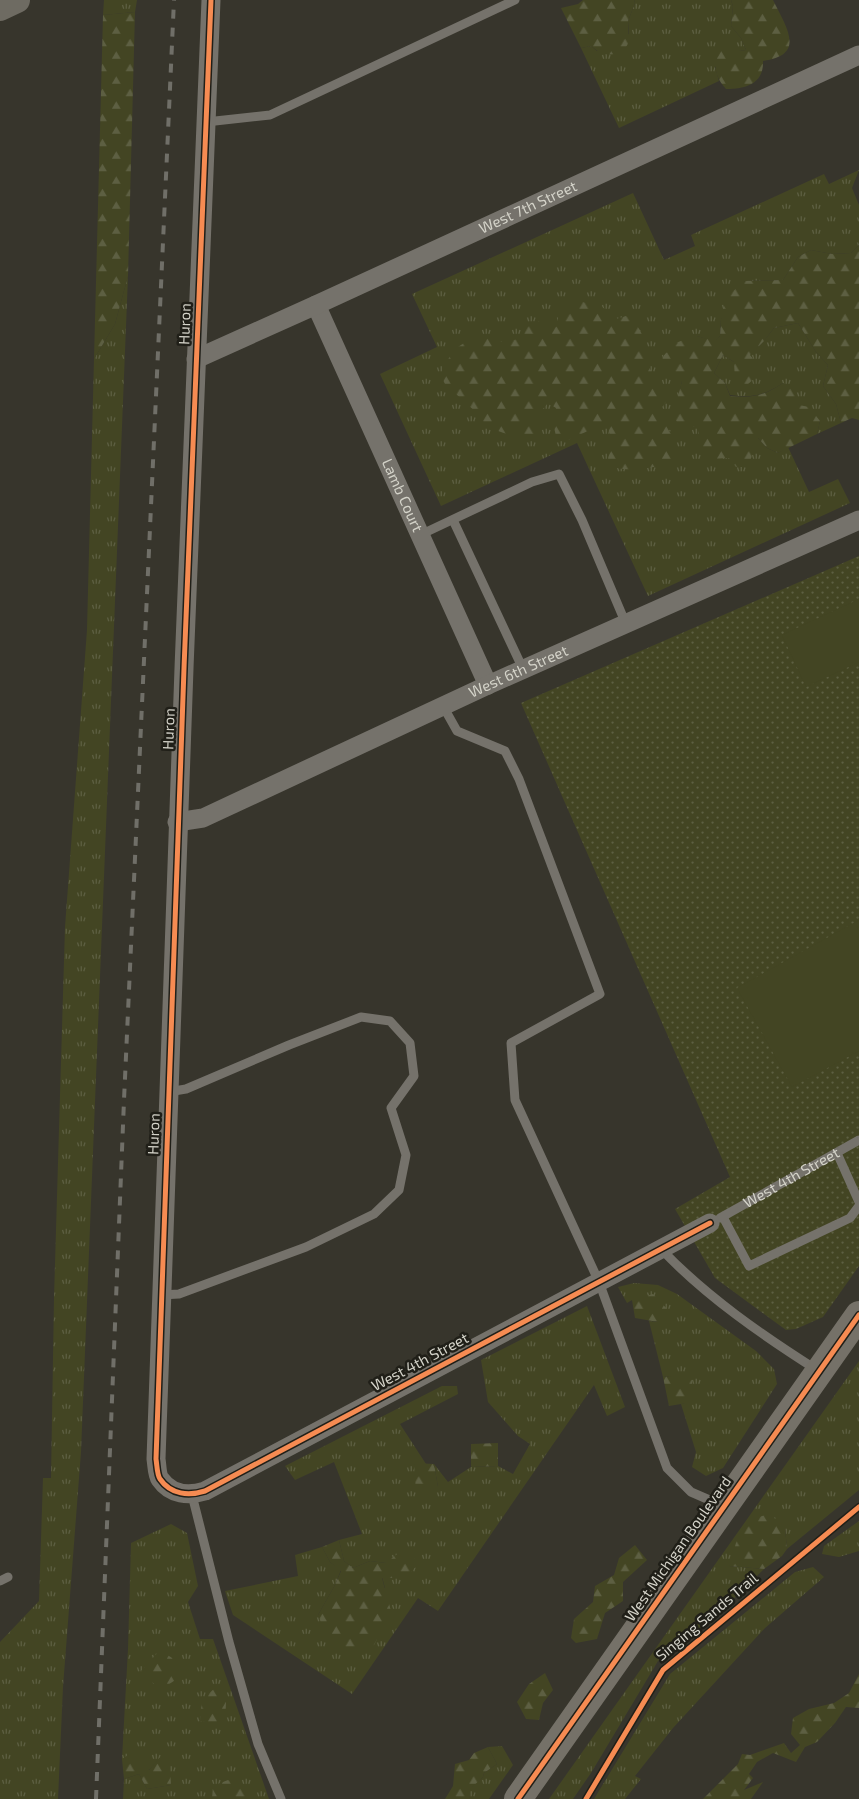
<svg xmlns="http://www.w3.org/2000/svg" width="859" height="1799" font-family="'Exo 2',sans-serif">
<defs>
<pattern id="grass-tufts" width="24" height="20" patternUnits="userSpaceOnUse" patternTransform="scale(1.25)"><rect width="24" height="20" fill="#434523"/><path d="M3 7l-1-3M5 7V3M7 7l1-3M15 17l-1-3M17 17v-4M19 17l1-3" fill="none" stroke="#5d5f42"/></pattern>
<pattern id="forest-firs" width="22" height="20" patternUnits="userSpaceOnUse" patternTransform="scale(1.25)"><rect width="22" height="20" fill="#434523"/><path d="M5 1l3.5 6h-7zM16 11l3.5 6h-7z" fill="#5d5f42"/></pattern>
<pattern id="park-dots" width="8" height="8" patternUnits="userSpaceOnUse" patternTransform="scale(1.25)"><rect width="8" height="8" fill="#434523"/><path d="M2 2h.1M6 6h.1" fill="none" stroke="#5d5f42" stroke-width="1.8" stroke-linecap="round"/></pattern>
</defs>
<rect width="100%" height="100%" fill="#37352c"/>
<path fill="url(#grass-tufts)" d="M104,0H137L135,12L103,15Z
M634,0H731L733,6L731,26L741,38L746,50L739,51L715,67L719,81L619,128L581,48L591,46L597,51L629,34L628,21L635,3Z
M859,170L852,188L859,205V245L851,253L832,254L811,250L798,257L783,280L745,281L721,319L720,336L715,342L697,336L682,381L674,417L698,426L758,438L767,448L778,453L788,447L809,492L838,479L850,503L648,596L577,443L441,506L380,374L437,347L412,294L633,193L664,260L695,246L691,235L824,174L829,184Z
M128,276L81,1452L63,1687L58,1799H0V1642L39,1601L43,1478H51L54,1298L65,927L87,630L94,359L115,324Z
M798,323L816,352L828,365L823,386L836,404L841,423L817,434L820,421L799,405L783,383C763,396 753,398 730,395L725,383L714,373L723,355L734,362C754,353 761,345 774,328Z
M634,1283L658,1285L677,1294L756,1351L774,1369L777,1384L723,1468L706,1476L692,1467L696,1452L681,1404L693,1401L670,1376L663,1377L649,1321L658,1322L632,1300L627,1303L618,1287Z
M587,1306L625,1407L607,1416L594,1385L438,1611L418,1598L352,1694L233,1615L225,1591L298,1576L295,1555L322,1547L330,1562L341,1570L335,1585L318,1615L385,1588L382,1577L386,1563L370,1561L353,1568L344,1561L339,1540L362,1534L334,1462L295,1480L285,1466L442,1386H457L458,1394L400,1424L426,1464H414L438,1487L434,1464L448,1482L471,1467L498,1466L513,1474L530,1444L518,1436L488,1402L481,1360Z
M859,1361V1490L787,1549L785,1528L729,1566L764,1569L718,1614L658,1661L591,1773L573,1799H549Z
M859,1521V1551L839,1557L822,1554L824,1546Z
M171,1524L187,1533L198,1586L188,1602L200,1639H213L269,1799H123L124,1779L139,1774L147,1789L171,1785L162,1756L149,1770L122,1759L128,1649L131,1543Z
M813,1567L824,1577L765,1628L673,1728L635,1776L641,1779L625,1799H594L670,1674L795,1572Z
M502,1746L513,1765L489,1799H470L468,1790L483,1777L484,1773L497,1764L488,1747Z"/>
<path fill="url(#forest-firs)" d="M583,0H634L635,3L628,21L629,42L623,52C609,56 603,56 591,46L581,48L561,8L578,4Z
M731,0H773C786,27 807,55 763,61C764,84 745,89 726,89C716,78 714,69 716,54L723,47H733L739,51L746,50L741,38L731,26L733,6Z
M135,12L128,276L115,324L94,359L103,15Z
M859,245V420L852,418L841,423L836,404L823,386L828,365L816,352L798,323L774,328L764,341L750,355L755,361L757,376L747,385L735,380L734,362L723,355L714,373L725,383L730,396C754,398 763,396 783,383L795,391L799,405L809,407L820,421L817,434L778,453L767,448L758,438L748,467H736L729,458L713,459L700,444L698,426L681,428L673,416L682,381L661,371L663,356L678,342L697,336L715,341L720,336L721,319L727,296L745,281L783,280L798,257L811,250L832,254L851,253Z
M574,300L601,306L616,319L626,316C638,322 644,336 646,349C648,355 647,363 650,369C655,380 665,388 667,400L658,413L674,438L676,457C665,468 638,470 623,469C618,469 613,466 608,465L610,434L608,428L601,425L568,440L556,436L553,423L556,408L548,403L537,416L539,428L531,439H520L487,427L478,414L445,384L442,378L443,367L455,349L467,341L482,337L504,342L523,338L527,323L538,321L551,329L558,326V317L565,303Z
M653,1294L667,1309L658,1322L635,1318L632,1300Z
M670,1376L692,1380L693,1402L669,1406L663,1377Z
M498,1443V1466L471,1467V1444Z
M414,1463L434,1464L438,1487L416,1493Z
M770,1514L785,1528L787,1549L782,1556L764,1569L729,1566L736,1543L747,1520Z
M339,1540L344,1561L353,1568L370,1561L386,1563L406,1547L418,1564L406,1578H382L391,1611L374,1645L332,1649L318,1615L335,1585L341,1571L330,1562L322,1547Z
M635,1545L647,1560L623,1582V1601L605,1613L597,1639L576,1643L571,1638L574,1619L593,1602L595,1586L614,1575L619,1558Z
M160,1650L172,1658L180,1677L160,1690L141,1671Z
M545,1673L553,1690L543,1703L539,1720L526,1719L517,1702L529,1684Z
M859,1674V1708L846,1707L835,1723L817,1742L805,1747L796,1762L773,1753L757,1762L749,1774L753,1778L744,1790L763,1782L751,1799H703L738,1764L742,1754L750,1755L784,1743L791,1753L800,1745L791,1734L793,1718L809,1709L834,1703L849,1693Z
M214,1689L226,1702L225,1725L200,1721L202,1699Z
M488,1747L497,1764L484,1773L483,1777L469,1790L470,1799H445L453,1786L455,1764L469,1760L474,1753Z
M133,1752L149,1770L162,1755L170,1769L171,1785L147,1789L139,1774L124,1779L122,1759Z
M228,1780L255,1794L254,1799H212L213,1786Z"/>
<path fill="url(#park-dots)" d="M859,556V1266L823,1317L796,1329L786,1330L715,1278L675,1209L730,1177L521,703Z"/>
<path fill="#434523" d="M859,599V662L806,687L782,635Z
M859,920V1051L792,1087L737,988Z"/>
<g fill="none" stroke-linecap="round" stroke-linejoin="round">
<g stroke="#75726b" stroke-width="9">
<path d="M206,122L270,115L515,0"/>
<path d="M453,520L523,669"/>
<path d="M420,535L532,482L559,474L582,520L626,624"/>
<path d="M443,706L457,731L505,751L519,779L600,994L511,1043L515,1100L599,1282L667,1468L691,1492L721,1505"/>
<path d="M837,1153L859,1202"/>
<path d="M723,1217L749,1266L850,1218L859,1206"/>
<path id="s1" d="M720,1218L859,1140"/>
<path d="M662,1250C707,1297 762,1335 817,1370"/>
<path d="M161,1295L179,1294L306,1247L374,1214L399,1190L406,1155L391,1108L414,1076L410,1043L390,1021L361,1017L289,1045L186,1089L168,1092"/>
<path d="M192,1495L229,1642L258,1744L281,1799"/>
<path d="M0,1581L8,1577"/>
</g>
<g stroke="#75726b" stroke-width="19">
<path d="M211,0C191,486 171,973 156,1459C157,1465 157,1475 160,1479C171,1495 189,1496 205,1491L710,1223"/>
<path id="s2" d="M316,305L488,685"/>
<path id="s3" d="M196,359L316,305L859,55"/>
<path id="s4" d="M177,822L203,818L488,685L859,520"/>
</g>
<path stroke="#6e6b62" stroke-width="26" d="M0,8L17,0"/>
<path stroke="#757168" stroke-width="28" d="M518,1799L859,1315"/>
<path stroke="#706f68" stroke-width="4" stroke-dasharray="9 9" stroke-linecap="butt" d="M96,1799L124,1100L174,0"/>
<g stroke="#201f18" stroke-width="8">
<path id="cycleway" d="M211,0C191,486 171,973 156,1459C157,1465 157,1475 160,1479C171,1495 189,1496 205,1491L710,1223
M518,1799L859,1315
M586,1799L663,1670L859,1507"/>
</g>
<use href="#cycleway" stroke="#f68b52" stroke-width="5"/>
</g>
<g text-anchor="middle" stroke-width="5" stroke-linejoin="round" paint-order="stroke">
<g font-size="15" fill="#d4d3c9" stroke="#201f18">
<text dy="5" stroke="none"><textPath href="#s3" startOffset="365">West 7th Street</textPath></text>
<text transform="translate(185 324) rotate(-88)" y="5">Huron</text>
<text dy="5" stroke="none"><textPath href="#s2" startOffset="209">Lamb Court</textPath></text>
<text dy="5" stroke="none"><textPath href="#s4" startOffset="374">West 6th Street</textPath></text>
<text transform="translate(169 729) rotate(-88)" y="5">Huron</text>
<text transform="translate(154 1134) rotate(-88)" y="5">Huron</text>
<text dy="5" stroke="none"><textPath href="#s1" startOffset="82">West 4th Street</textPath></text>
<text transform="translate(420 1362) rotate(-28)" y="5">West 4th Street</text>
<text transform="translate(678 1549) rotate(-55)" y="5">West Michigan Boulevard</text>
<text transform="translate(707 1617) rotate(-40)" y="5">Singing Sands Trail</text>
</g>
</g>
</svg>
